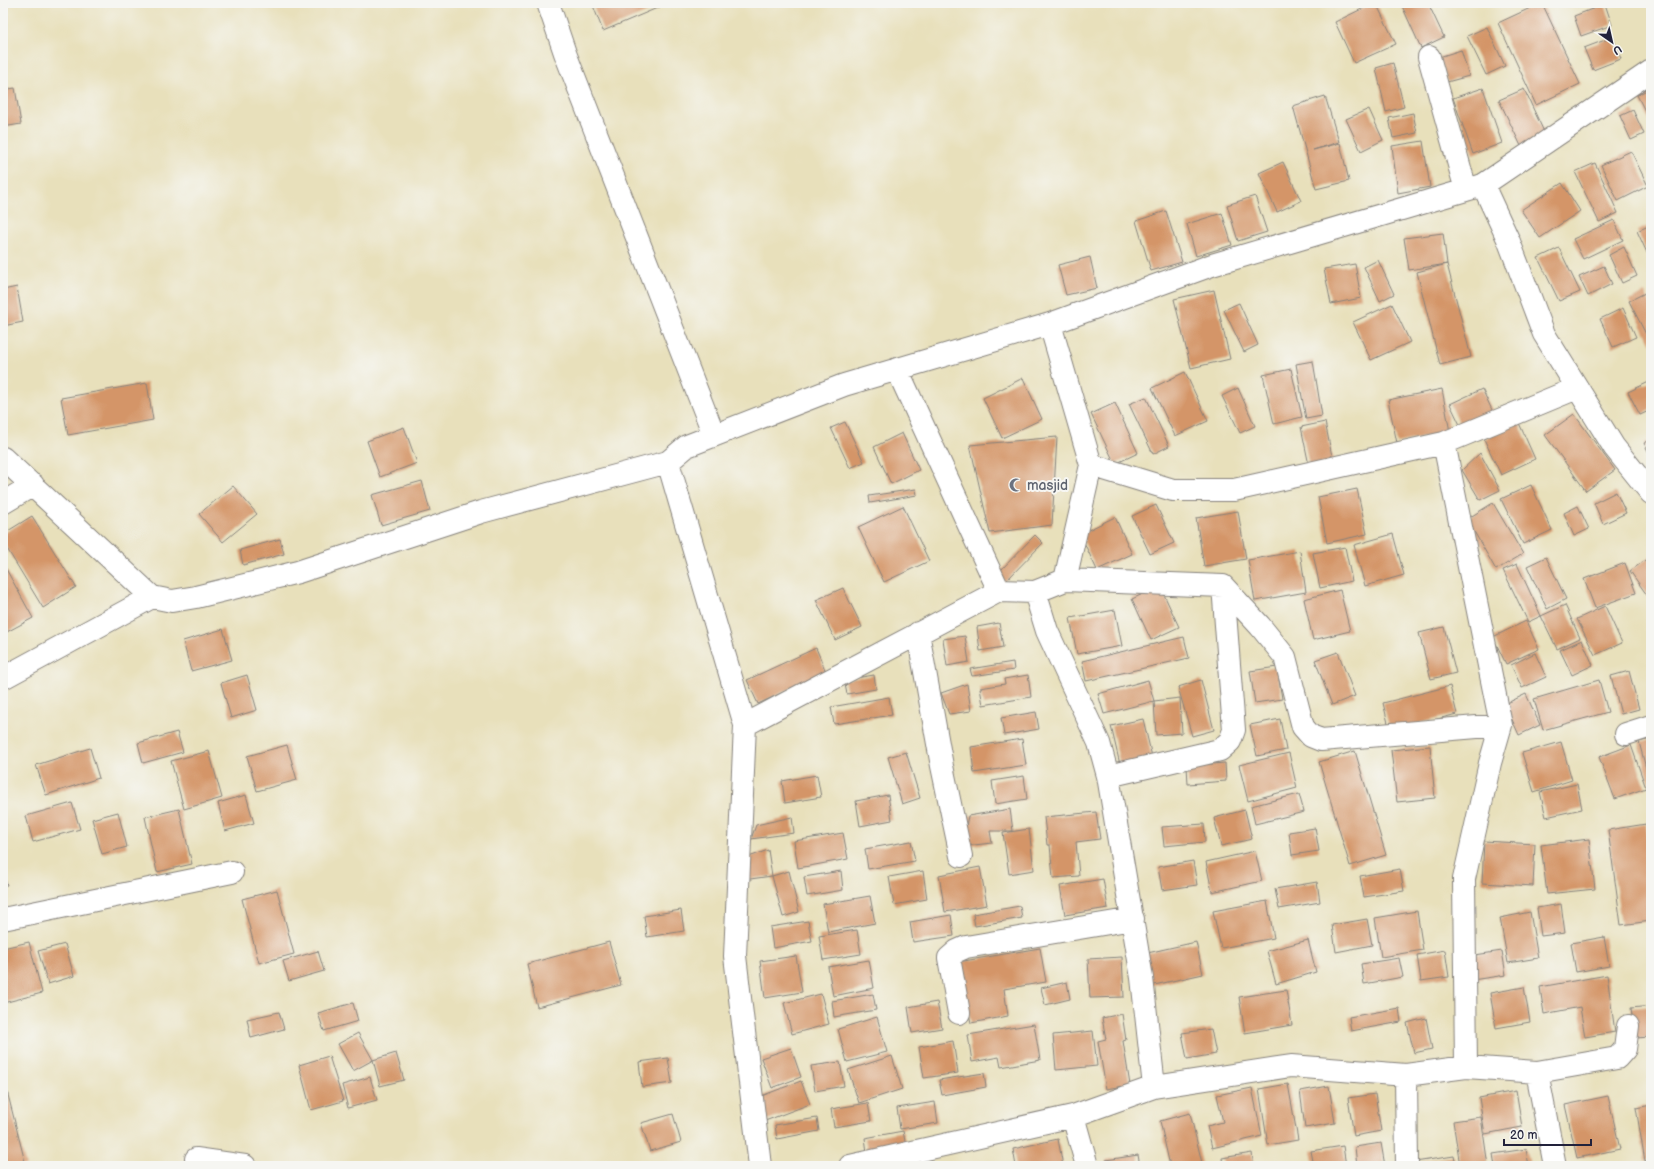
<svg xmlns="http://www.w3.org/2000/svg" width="1654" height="1169" font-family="'Balsamiq Sans',sans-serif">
<rect width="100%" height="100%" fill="#f6f6f2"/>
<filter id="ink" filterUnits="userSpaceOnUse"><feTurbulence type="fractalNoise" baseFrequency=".025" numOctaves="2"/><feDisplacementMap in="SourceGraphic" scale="8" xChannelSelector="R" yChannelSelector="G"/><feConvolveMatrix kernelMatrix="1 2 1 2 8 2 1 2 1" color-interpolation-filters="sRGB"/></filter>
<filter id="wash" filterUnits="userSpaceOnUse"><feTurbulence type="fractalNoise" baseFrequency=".012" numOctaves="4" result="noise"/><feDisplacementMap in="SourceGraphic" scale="16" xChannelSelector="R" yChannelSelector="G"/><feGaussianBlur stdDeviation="0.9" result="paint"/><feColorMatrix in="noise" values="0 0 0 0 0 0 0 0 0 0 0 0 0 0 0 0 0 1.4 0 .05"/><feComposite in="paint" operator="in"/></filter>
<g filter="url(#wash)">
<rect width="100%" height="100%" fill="#e8e0bb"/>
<g id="blocks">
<path fill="#d49568" d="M592,3H669L603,31Z
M1374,3H1376L1396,44L1354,63L1335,22Z
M1408,3H1428L1444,37L1421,48L1402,6Z
M1541,3H1542L1580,84L1536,105L1498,23Z
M1605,4L1612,25L1581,36L1574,16Z
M1487,27L1505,66L1486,75L1467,36Z
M1613,37L1621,59L1593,70L1584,48Z
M1461,50L1469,76L1447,82L1439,57Z
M1393,63L1404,107L1386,112L1376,68Z
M15,88L21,124L3,127V90Z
M1483,88L1502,143L1473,154L1453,98Z
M1651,88V123L1637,95Z
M1524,89L1545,134L1521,146L1499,100Z
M1325,96L1339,142L1313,150L1340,143L1349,181L1316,189L1293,106Z
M1369,109L1383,140L1361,151L1346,119Z
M1633,110L1644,134L1631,140L1620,116Z
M1413,113L1417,133L1393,138L1389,118Z
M1423,141L1430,187L1398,193L1392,146Z
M1631,151L1648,186L1618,201L1601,165Z
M1283,162L1301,201L1277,212L1259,173Z
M1595,163L1618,213L1599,222L1575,172Z
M1562,183L1580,211L1540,238L1521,210Z
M1255,196L1267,232L1238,241L1227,205Z
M1166,211L1182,262L1151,271L1136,221Z
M1222,213L1232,245L1196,256L1187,224Z
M1614,220L1623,240L1583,259L1573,239Z
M1651,225V254L1648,255L1637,231Z
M1443,233L1447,264L1471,357L1440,365L1417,272L1447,264L1409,270L1404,238Z
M1624,247L1637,276L1622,283L1609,255Z
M1559,248L1580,292L1559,301L1538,258Z
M1090,257L1097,288L1066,295L1058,265Z
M1378,260L1394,294L1380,301L1364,267Z
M1355,264L1361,298L1331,304L1324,269Z
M1604,266L1612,284L1588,296L1579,277Z
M17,287L23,322L3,326V290Z
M1214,290L1230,359L1191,368L1174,299Z
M1645,293L1651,304V344L1629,301Z
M1239,303L1258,345L1244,352L1224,310Z
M1392,304L1410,342L1371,360L1353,322Z
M1623,308L1636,337L1613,347L1600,319Z
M1313,361L1322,416L1306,419L1296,364Z
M1291,369L1302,417L1274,424L1263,375Z
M1185,372L1208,421L1175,436L1152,388Z
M1023,378L1042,419L1002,438L983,398Z
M1651,381V410L1640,415L1628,392Z
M147,383L153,420L68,435L61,398Z
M1238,388L1255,426L1240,433L1222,396Z
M1442,389L1450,432L1397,443L1388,400Z
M1482,389L1494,414L1462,429L1450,404Z
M1146,397L1169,446L1153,454L1129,404Z
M1115,403L1138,453L1115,464L1091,414Z
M1574,414L1615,470L1586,491L1545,435Z
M845,422L864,462L850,468L831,428Z
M1325,422L1334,466L1310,470L1301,427Z
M1519,423L1535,459L1501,475L1484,439Z
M404,427L417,463L380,477L367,441Z
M902,433L919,470L891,484L874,447Z
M1057,437L1052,525L990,533L970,445Z
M1651,440V457L1644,443Z
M1480,453L1500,490L1480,500L1462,470Z
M422,481L430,511L381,525L372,495Z
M1531,485L1552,530L1523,544L1501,499Z
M233,486L257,514L223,542L199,514Z
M916,489L917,495L870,503L869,496Z
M1357,489L1367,534L1327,543L1318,497Z
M1616,492L1626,513L1603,524L1594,503Z
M1493,503L1523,554L1496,570L1467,519Z
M1156,505L1174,543L1150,554L1132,516Z
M903,506L929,561L884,582L858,527Z
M1578,506L1589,529L1574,536L1564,513Z
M1238,511L1246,559L1204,566L1196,518Z
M32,516L76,587L43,608L3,542V534Z
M1115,517L1132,554L1097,570L1080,534Z
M1393,534L1404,575L1365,586L1354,545Z
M1035,535L1043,543L1005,582L997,574Z
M280,539L284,554L243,565L240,550Z
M1345,547L1352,581L1320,588L1313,553Z
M1300,551L1306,592L1255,601L1248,560Z
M1651,556V596L1649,598L1630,571Z
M1546,557L1566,599L1547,609L1527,566Z
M1625,563L1636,593L1595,608L1584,579Z
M1517,564L1541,616L1528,622L1503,570Z
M6,569L33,618L3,634V571Z
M1160,586L1179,627L1151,640L1132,599Z
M843,588L862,627L835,640L816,600Z
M1340,590L1350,631L1313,640L1304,599Z
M1565,605L1580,638L1557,649L1541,616Z
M1605,606L1622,643L1595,655L1577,619Z
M1115,610L1122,646L1077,654L1070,618Z
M1526,621L1539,649L1506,664L1493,637Z
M999,623L1003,647L980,651L977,627Z
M1444,627L1456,673L1431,679L1419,633Z
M223,629L232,660L191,671L183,641Z
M965,636L969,662L947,666L943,639Z
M1184,637L1189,658L1086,681L1082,661Z
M1582,640L1593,665L1572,675L1560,650Z
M816,648L826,672L758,704L747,680Z
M1338,652L1355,696L1332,705L1315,660Z
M1535,653L1546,677L1522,688L1511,665Z
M1013,662L1014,670L972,676L970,669Z
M1277,667L1282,699L1255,703L1250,671Z
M1629,671L1639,709L1621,714L1611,676Z
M247,675L257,710L231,718L221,683Z
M874,675L876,689L847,694L844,680Z
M1028,675L1031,697L983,705L980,688L1005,684L1004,679Z
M1148,680L1154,701L1104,714L1098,694Z
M1201,680L1214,730L1192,736L1178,687Z
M1599,680L1608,712L1543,730L1534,699Z
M967,684L971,711L949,714L941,693Z
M1450,686L1457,714L1390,731L1383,703Z
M1526,694L1540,725L1519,735L1505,704Z
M889,697L892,715L834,724L831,707Z
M1180,698L1182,733L1156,735L1154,701Z
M1036,712L1039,729L1004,735L1001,718Z
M1143,719L1153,761L1121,769L1111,726Z
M1280,719L1286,750L1257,756L1250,725Z
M177,732L183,752L143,763L138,743Z
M1022,739L1026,765L974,773L971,747Z
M1651,739V787L1639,742Z
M1561,742L1572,780L1534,792L1522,753Z
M287,745L297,780L257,791L247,756Z
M1631,745L1646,788L1615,799L1599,757Z
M1430,746L1435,798L1397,802L1391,750Z
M90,748L99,778L46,795L36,765Z
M209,751L222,798L184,809L171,761Z
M1355,751L1386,855L1350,866L1319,762Z
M906,752L920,798L902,804L888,757Z
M1289,753L1297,788L1248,801L1239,765Z
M1225,763L1226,781L1188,784L1187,766Z
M817,775L821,797L785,803L782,781Z
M1024,776L1027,799L995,804L992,781Z
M1577,784L1582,809L1546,817L1540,792Z
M1299,794L1304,812L1255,824L1251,806Z
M246,795L254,823L225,831L218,803Z
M888,795L892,820L860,826L856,801Z
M72,803L80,829L33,842L26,816Z
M179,809L192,864L157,872L145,817Z
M1010,809L1013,831H990L992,843L965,846V832L968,816Z
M1245,810L1252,839L1221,846L1214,818Z
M118,812L127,847L102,854L92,819Z
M1096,812L1100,839L1076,842L1079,876L1053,878L1050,845H1047L1044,817Z
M792,817L794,833L751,839L756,825Z
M1204,824L1205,842L1164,846L1162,827Z
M1646,824L1651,861V921L1621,925L1608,830Z
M1315,828L1319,851L1292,855L1289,832Z
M1029,829L1034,870L1009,874L1003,833Z
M843,833L848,859L798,868L794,841Z
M1589,839L1595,889L1547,894L1541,845Z
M911,841L915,861L868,869L865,849Z
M1484,841L1535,844L1533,886L1482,883Z
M768,850L772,876L743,880L749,857Z
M1255,851L1262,881L1212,892L1206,862Z
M1193,861L1197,885L1162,890L1158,867Z
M980,867L987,905L945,912L939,875Z
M1400,869L1404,891L1364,897L1360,876Z
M789,871L799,912L783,917L772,876Z
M841,871L843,890L807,896L804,877Z
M923,871L927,899L894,905L889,877Z
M3,873L7,885L3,886Z
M1103,879L1108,908L1065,915L1060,886Z
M1317,882L1320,902L1279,909L1275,889Z
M277,890L294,954L259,963L242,899Z
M870,896L875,923L828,932L823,904Z
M1267,901L1274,938L1221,948L1213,911Z
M1561,904L1565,933L1541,936L1537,908Z
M1020,906L1022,918L975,926L973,914Z
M681,910L684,931L647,937L644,916Z
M1417,911L1423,950L1381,957L1375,918Z
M1530,912L1538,958L1508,963L1500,918Z
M951,915L954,936L913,942L910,922Z
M1367,919L1372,945L1336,952L1332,925Z
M808,921L812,941L773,948L770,927Z
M857,930L861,954L823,960L819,936Z
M1604,937L1609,966L1576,972L1571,943Z
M1308,940L1316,972L1276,984L1267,951Z
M29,942L42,993L3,1003V948Z
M609,942L621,985L537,1007L527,964Z
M1196,942L1203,974L1150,986L1143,954Z
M65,944L74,976L48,984L38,951Z
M1040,948L1046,982L1004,989L1008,1016L971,1023L958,962Z
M1445,950L1449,977L1421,981L1417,955Z
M318,951L324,971L289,981L283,961Z
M1502,951L1506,975L1472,980L1468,956Z
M796,956L802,992L765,998L760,961Z
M1122,957L1124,997L1090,998L1088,959Z
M1399,958L1403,977L1364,984L1361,964Z
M869,960L874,988L833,996L828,967Z
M1607,975L1615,1032L1585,1037L1580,1007L1544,1014L1540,987Z
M1067,982L1070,999L1045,1005L1041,988Z
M1524,987L1530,1022L1496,1028L1490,993Z
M1286,990L1292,1025L1245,1033L1239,997Z
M821,994L829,1024L792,1034L784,1003Z
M873,994L876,1010L834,1017L832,1001Z
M937,1002L942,1028L912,1033L908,1007Z
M353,1003L358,1021L324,1031L318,1013Z
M1651,1006V1037L1635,1038L1631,1008Z
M1399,1008L1401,1022L1351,1031L1349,1017Z
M279,1012L284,1029L251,1038L247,1019Z
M1122,1014L1126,1040L1123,1041L1130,1085L1106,1089L1098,1041L1106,1039L1102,1018Z
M877,1017L887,1052L847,1062L838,1029Z
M1426,1018L1432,1049L1414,1053L1407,1023Z
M1034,1024L1040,1060L1001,1067L999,1057L972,1062L968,1035Z
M1211,1029L1216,1054L1187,1059L1182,1033Z
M1093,1031L1097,1066L1056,1070L1053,1035Z
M358,1033L373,1060L396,1053L404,1080L380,1086L373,1060L353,1071L338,1044Z
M953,1041L958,1073L924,1078L919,1047Z
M791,1048L801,1077L772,1088L761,1058Z
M329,1056L343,1101L311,1110L299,1065Z
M892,1056L902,1089L859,1103L848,1070Z
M668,1058L672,1083L642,1087L639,1062Z
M840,1062L844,1086L815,1091L811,1066Z
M984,1073L986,1087L942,1095L939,1080Z
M370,1077L377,1100L348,1108L342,1085Z
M801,1081L810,1104L765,1121L756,1098Z
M1288,1084L1298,1140L1268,1145L1259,1089Z
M1329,1086L1335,1123L1305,1128L1300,1091Z
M3,1087H6L26,1166H3Z
M1252,1088L1262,1136L1212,1148L1207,1126L1223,1122L1217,1095Z
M1516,1091L1522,1127L1485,1134L1479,1098Z
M1375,1094L1381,1131L1354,1136L1348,1098Z
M1608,1096L1620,1149L1577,1158L1565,1105Z
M935,1102L938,1123L900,1129L897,1108Z
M868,1103L871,1121L834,1127L831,1109Z
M1651,1105V1160L1645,1161L1636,1108Z
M1190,1113L1202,1163L1190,1166H1170L1160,1121Z
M673,1114L681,1142L650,1151L641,1123Z
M1481,1117L1488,1166H1460L1453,1121Z
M817,1118L819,1131L777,1139L775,1125Z
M903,1131L906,1146L867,1152L865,1138Z
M1058,1139L1063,1166H1016L1013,1149Z
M1381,1143L1385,1166H1357L1355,1147Z
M1343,1146L1346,1166H1314L1311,1151Z
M1526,1149L1529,1166H1495L1493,1154Z
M1252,1153L1254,1166H1223L1222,1158Z
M1138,1155L1140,1166H1107L1106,1160Z
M1454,1156L1456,1166H1416L1415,1162Z"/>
</g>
</g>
<g filter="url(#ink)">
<use href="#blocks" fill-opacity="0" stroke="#85817b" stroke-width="1"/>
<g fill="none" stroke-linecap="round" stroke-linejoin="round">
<g stroke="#85817b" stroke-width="24">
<path id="minor" d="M548,3L565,53L714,435
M1429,57L1466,190
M897,369L999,591
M1444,443L1501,725L1490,763L1464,879L1466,1067
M3,458L152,597L172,601L196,597L298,572L481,512L668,462L687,446L844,385L1050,324L1212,265L1483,185L1508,239L1544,334L1614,447L1651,493
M668,462L745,725
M1091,465L1173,490H1234L1444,443L1577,388
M3,503L33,485
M1065,580L1223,586L1260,626L1285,657L1303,727L1311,736L1321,740L1501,725
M1035,592L1047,631L1099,743L1108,776L1142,978L1154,1087
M918,633L942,766L961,856
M3,678L152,597
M1626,734L1651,726
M1108,776L1220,750L1230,741L1234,730L1223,586
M3,919L232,872
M959,1013L949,958L957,951L966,947L1133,919
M1537,1072L1555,1166
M1406,1075L1466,1067L1537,1072L1617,1058L1625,1049L1628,1026
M1073,1116L1087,1166
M196,1159L245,1166
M760,1166L735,956L745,725L999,591L1035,592L1065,580L1091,465L1050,324
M850,1166L1073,1116L1154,1087L1291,1066L1406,1075L1407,1166"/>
</g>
<g stroke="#85817b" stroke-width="24">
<path id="tertiary" d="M1483,185L1651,71"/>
</g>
<use href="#minor" stroke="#fff" stroke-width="22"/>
<use href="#tertiary" stroke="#fff" stroke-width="22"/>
</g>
</g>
<defs>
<g id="mosque-bare" transform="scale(1.08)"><path d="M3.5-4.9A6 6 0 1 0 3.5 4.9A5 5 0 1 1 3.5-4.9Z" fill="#6b7280" stroke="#f6f6f2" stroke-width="2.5" paint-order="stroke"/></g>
</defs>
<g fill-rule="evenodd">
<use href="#mosque-bare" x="1016" y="485"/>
</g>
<g text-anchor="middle" stroke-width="4" stroke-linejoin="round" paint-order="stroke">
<g font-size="14" fill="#5b616d" stroke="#f6f6f2" text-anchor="start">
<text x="1027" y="490">masjid</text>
</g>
</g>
<rect width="1654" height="1169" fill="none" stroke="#f6f6f2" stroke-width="16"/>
<g transform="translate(1612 42) rotate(146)" stroke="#f6f6f2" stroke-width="3" paint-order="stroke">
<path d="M0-3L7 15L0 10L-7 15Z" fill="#22223b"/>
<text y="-6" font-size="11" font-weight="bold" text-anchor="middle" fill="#22223b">U</text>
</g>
<path d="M1504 1139v6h87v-6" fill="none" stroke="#22223b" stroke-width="2"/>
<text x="1510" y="1139" font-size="12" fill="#22223b" stroke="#f6f6f2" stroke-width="3" paint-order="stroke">20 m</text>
</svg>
